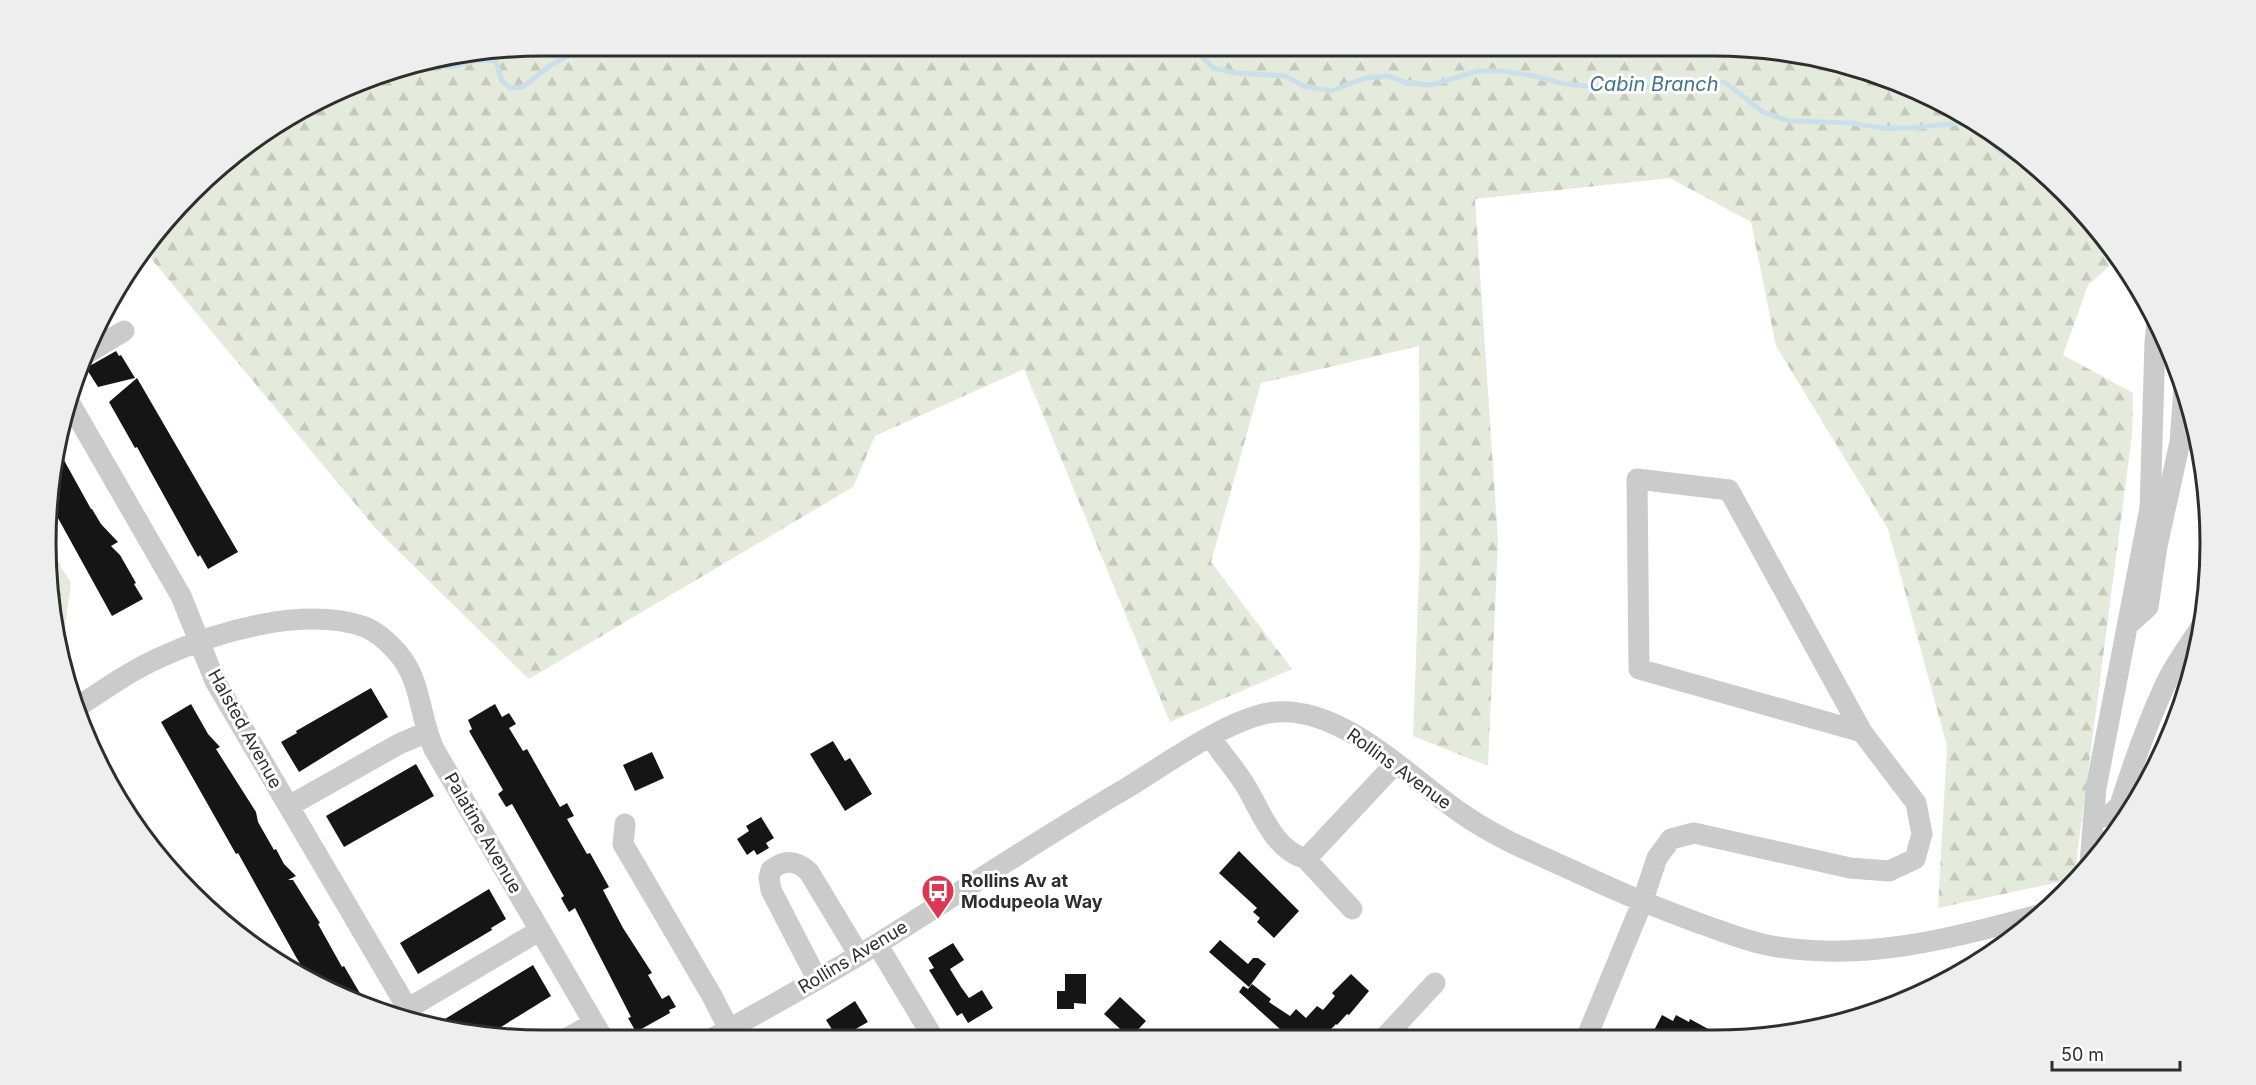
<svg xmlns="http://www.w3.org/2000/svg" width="2256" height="1085" font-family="Inter,sans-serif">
<defs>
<pattern id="forest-firs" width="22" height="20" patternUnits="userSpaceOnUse" patternTransform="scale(1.5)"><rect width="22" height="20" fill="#e5ebdc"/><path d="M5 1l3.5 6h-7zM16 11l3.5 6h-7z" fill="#c5cabd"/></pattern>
</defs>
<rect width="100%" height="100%" fill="#fff"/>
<path fill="url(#forest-firs)" d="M543,45H1714L1811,55L1904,83L1990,129L2066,191L2120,257L2088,285L2063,355L2133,393L2132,435L2074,879L1938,908L1947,746L1888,529L1776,346L1751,222L1670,178L1475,199L1498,541L1488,766L1413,736L1420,550L1419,346L1261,383L1211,562L1292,669L1170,722L1024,369L875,436L853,487L529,679L377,530L144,250L239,148L382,72Z
M51,551L71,583L62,650L49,608Z"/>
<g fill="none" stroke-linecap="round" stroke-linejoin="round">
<path stroke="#c9e0ea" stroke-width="5" d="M679,45C691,58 705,51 719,52C739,53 755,61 773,45
M1191,45L1213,68L1236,73L1285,76L1304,86L1331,91L1365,78L1388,76L1404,82L1431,85L1478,71H1501L1534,76L1560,83L1593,87H1669L1703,80L1726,83L1763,112L1789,121L1852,123L1881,128H1910L1962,123L1981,127C1995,154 2009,158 2036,167
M435,63C448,72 463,63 477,61C483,60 490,61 496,61L502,81L510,88L523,87L551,65L582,48L583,45"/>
</g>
<path fill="#151515" d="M116,351L119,356L121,355L135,378L98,387L86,368Z
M137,378L238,552L208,569L200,555L198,557L137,447L135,448L109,402Z
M55,444L91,509H92L101,524L118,542L111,546L120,555L136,583L134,584L143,599L112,616L53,509Z
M371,688L388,717L299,772L281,742L297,733L296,731Z
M191,704L208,734L220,747L216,749L256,812L258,822L274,850L276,849L284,864L296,876L288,880H293L320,923L318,924L342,967L344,966L368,1007L352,1002L310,980L296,957L238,853L236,854L161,722Z
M495,704L502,717L509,713L516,724L509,728L523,751L527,749L560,807L567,803L574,816L567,819L587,854L590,853L609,887L603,890L623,928L652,973L648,975L662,999L669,995L676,1007L669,1010L670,1013L636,1032L628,1018L631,1017L575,908L569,912L561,898L564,896L512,804L506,807L498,794L503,790L469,731L472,729L468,720Z
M833,741L845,761L850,758L872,794L845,811L810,754Z
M652,752L664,778L635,791L623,765Z
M416,764L434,796L344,847L326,816Z
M761,817L774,838L766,843L769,848L757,855L754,850L747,855L737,839L749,831L746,826Z
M1239,851L1299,911L1274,938L1257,922L1260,918L1253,912L1257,908L1219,873Z
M489,889L506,919L491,928L492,930L418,974L400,943Z
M1220,940L1248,964L1253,958H1258L1266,964L1249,987L1209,952Z
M953,943L964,960L950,969L961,987L969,998L982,990L993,1008L968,1023L962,1013L957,1016L929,970L934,968L928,958Z
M533,965L551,996L488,1035L452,1031L445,1019Z
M1065,974H1086V1004L1074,1003V1009H1057V991H1065Z
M1351,974L1369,991L1349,1015L1347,1014L1337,1025L1336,1024L1323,1037H1271L1280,1029L1239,992L1243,986L1248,989L1252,984L1271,999L1269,1002L1290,1016L1296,1009L1306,1018L1317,1006L1323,1010L1335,996L1332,993Z
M1120,997L1146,1021L1130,1038L1104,1014Z
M855,1001L868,1022L838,1039L826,1020Z
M1662,1015L1673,1021L1676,1015L1689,1022L1690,1019L1721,1036H1651Z"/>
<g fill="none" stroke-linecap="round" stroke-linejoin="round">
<path stroke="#cbcbcb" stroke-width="21" d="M81,357L124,331
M68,400L181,596L215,681L415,1021
M2128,625L2148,607L2157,546L2180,442L2184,389
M79,706C106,688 132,670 161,657C218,631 304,606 365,627C377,632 389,643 397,652C422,680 419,717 434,749L604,1040
M1211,737C1222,756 1238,771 1248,790C1263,816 1274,849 1306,859
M289,806L399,744L427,732
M2093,821L2112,813L2120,805C2134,761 2149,717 2170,675C2179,659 2190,644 2200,628
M625,824L623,844L712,996L729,1029
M2090,864L2096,788L2150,508L2155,342L2157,322
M1352,909L1306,859L1395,764
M877,944L934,1039
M817,979L771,890L769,878L771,870C785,859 796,860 809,872L859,955
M407,1009L539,931
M1587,1036L1642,903L1657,858L1671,839L1694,833L1850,868L1889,871L1915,859L1922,834L1916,803L1862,732L1639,669L1637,479L1729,490L1862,732
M1385,1037L1435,983
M711,1039C767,1008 824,977 879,943C961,892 1041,838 1125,789C1165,765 1231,716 1276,712C1342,706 1410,778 1461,813C1499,840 1544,857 1587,877C1625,895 1663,910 1704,925C1724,932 1746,941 1767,945C1857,963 1952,939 2038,915
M564,1040L594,1023"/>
</g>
<defs>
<g id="bus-pin" transform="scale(1.725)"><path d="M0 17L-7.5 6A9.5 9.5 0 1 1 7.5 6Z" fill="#dd3853" stroke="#fff"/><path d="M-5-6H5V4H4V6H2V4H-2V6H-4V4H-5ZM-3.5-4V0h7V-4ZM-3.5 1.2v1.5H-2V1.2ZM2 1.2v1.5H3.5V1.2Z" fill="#fff"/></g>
</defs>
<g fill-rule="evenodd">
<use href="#bus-pin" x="938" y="891"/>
</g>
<g text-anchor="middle" stroke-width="6" stroke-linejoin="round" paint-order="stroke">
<g font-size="18" fill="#2e2e2e" stroke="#fff">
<text transform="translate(245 729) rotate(61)" y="6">Halsted Avenue</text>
<text transform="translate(1399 769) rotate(36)" y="6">Rollins Avenue</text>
<text transform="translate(483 833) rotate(60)" y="6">Palatine Avenue</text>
<text transform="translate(853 957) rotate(-31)" y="6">Rollins Avenue</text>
</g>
<g font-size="18" font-weight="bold" fill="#2e2e2e" stroke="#fff" text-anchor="start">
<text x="961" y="887">Rollins Av at<tspan x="961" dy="21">Modupeola Way</tspan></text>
</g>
<g font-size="20" font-style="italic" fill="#40758c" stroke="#fff">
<text x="1654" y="91">Cabin Branch</text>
</g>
</g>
<path d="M0 0H2256V1085H0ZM543 56H1713A487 487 0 0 1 2200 543V543A487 487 0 0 1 1713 1030H543A487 487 0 0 1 56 543V543A487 487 0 0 1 543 56Z" fill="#eee" fill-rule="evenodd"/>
<path fill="none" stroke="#2e2e2e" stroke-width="3" d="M543 56H1713A487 487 0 0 1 2200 543V543A487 487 0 0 1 1713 1030H543A487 487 0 0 1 56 543V543A487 487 0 0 1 543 56Z"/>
<path d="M2052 1061v9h128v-9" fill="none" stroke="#2e2e2e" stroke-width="3"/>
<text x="2061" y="1061" font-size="18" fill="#2e2e2e" stroke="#ffffff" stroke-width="4.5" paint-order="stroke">50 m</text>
</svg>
